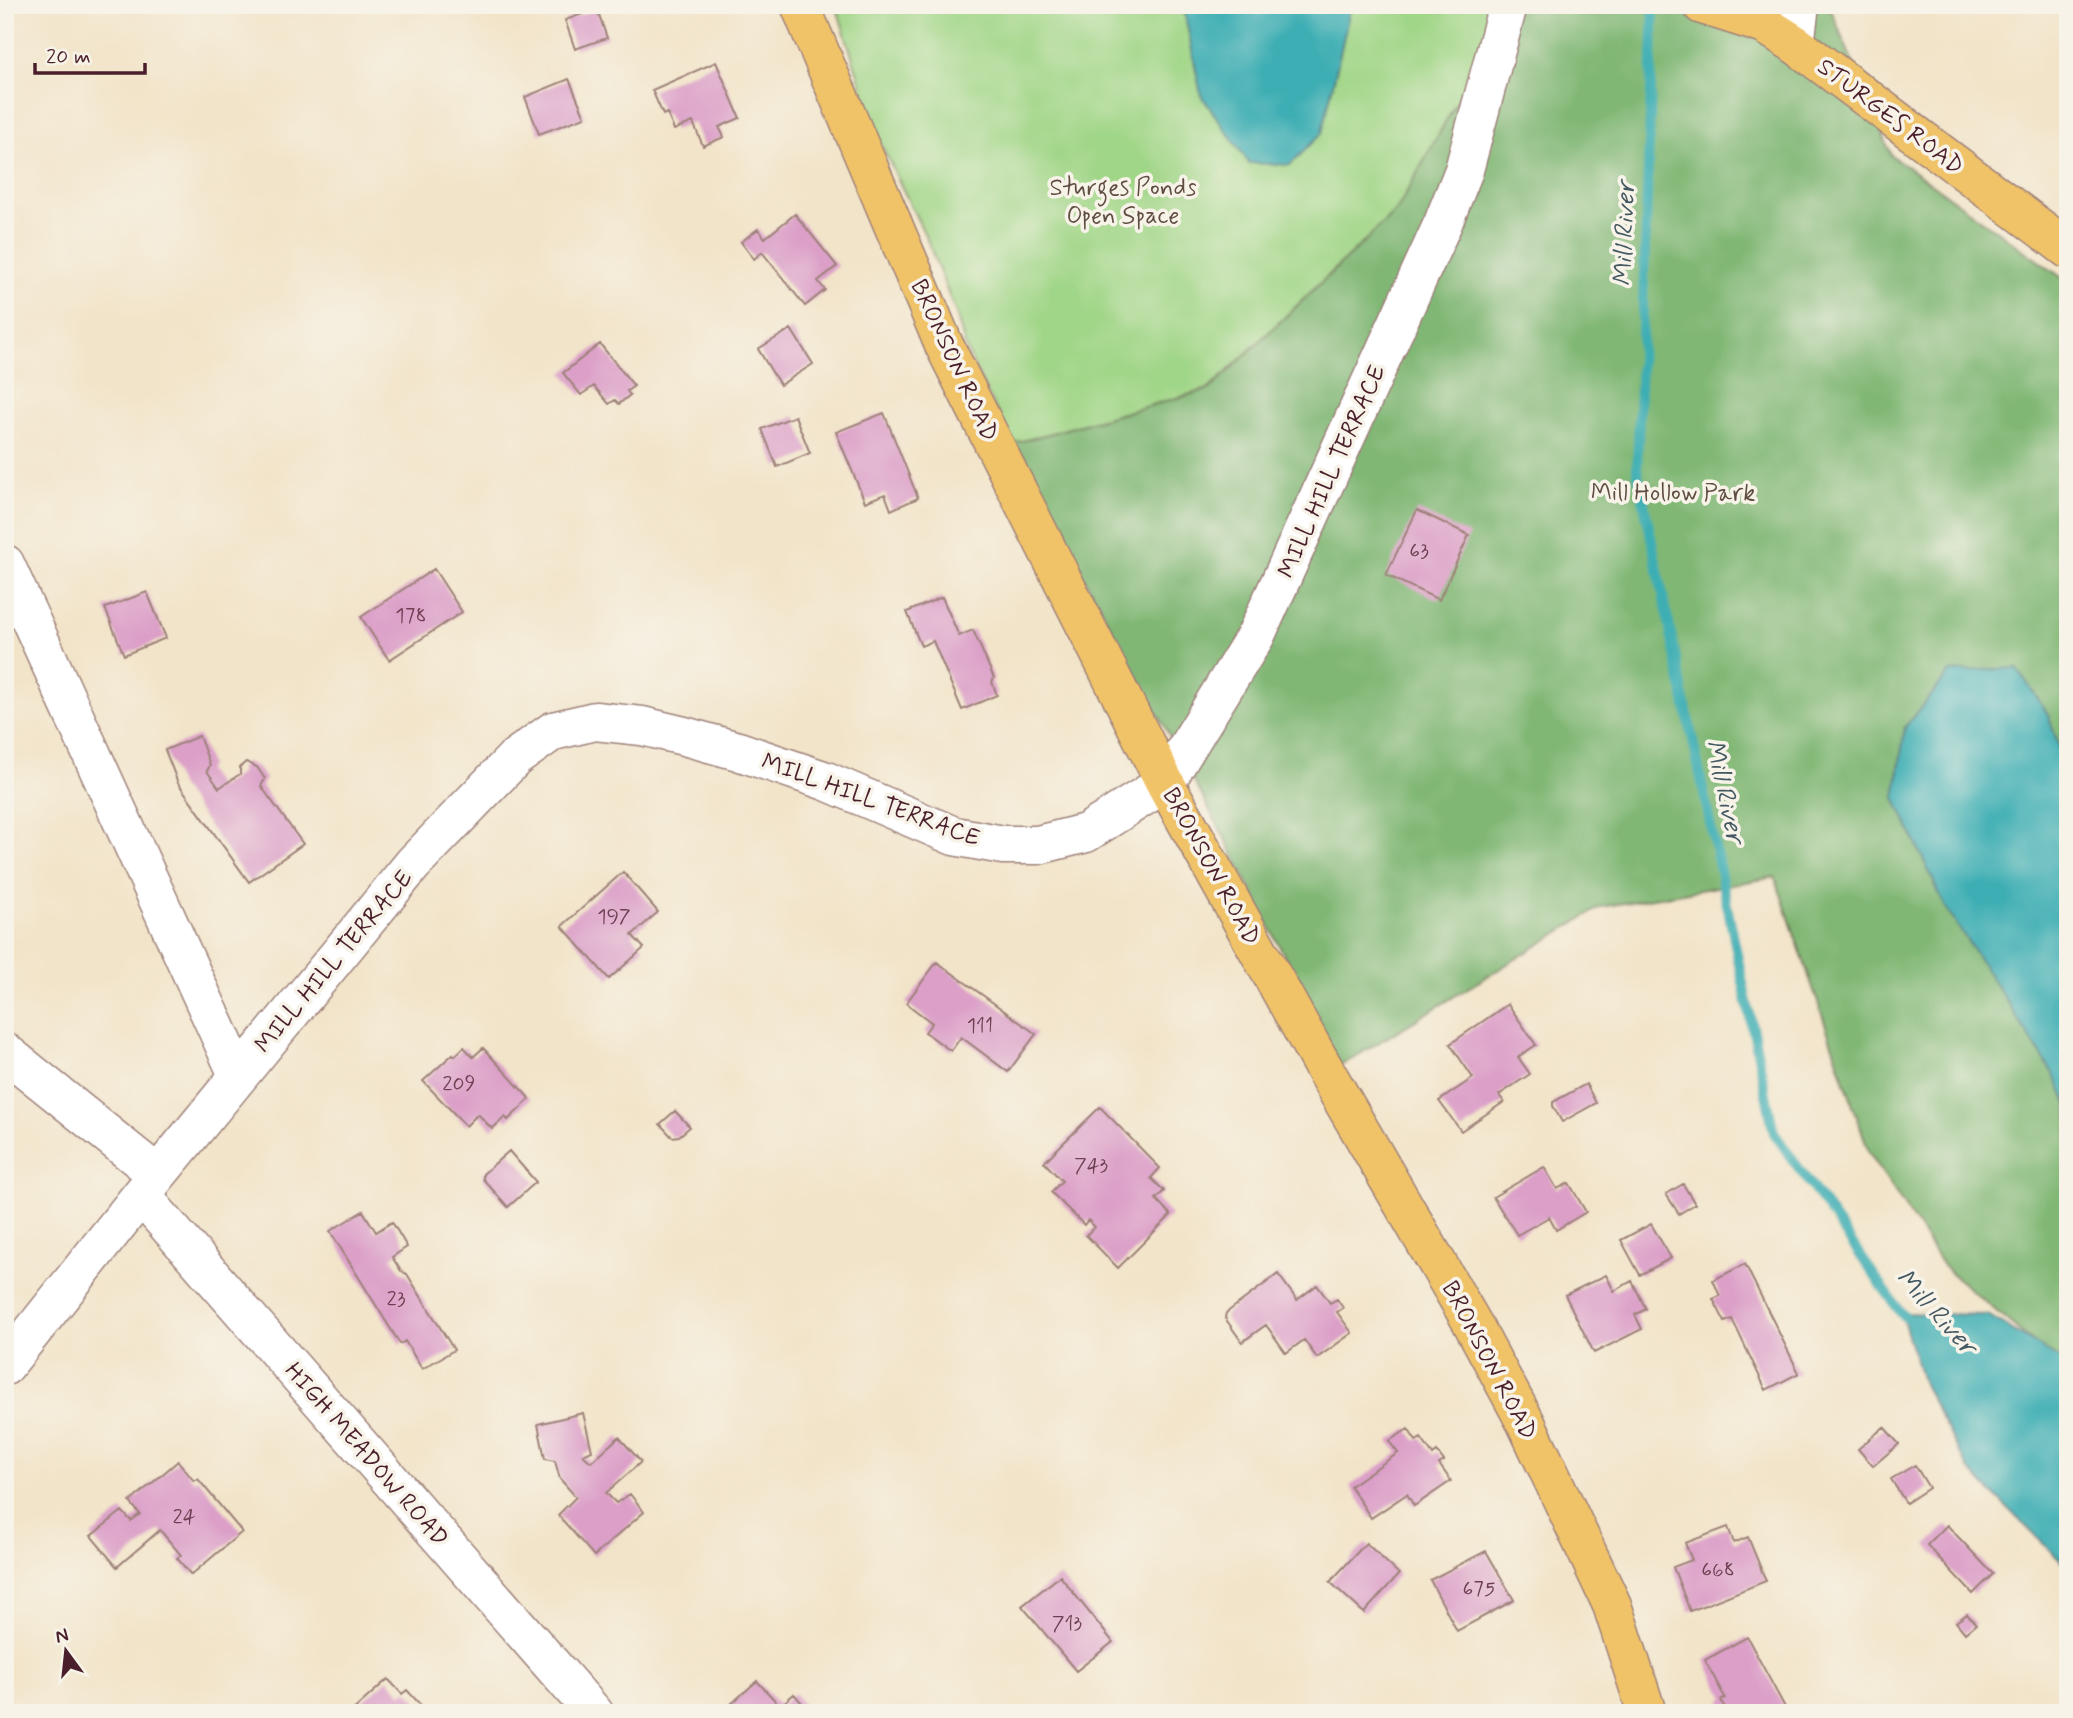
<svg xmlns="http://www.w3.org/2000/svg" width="2073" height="1718" font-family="Mynerve,sans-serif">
<rect width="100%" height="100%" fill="#f7f3e8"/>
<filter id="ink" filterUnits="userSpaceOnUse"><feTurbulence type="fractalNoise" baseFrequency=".0143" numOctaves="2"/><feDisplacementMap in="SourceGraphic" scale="14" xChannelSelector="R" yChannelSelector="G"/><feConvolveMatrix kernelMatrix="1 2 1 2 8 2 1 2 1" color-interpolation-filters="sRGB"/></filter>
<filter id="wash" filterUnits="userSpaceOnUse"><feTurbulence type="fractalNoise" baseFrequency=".00686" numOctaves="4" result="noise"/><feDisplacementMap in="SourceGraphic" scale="28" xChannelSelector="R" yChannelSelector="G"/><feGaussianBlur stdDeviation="1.57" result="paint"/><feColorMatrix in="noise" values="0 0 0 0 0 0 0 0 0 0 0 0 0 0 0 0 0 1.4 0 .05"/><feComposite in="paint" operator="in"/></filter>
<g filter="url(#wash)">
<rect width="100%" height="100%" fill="#f2e4c9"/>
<path fill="#a0d687" stroke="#757a59" stroke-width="2" d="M836,5H1510L1397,210L1209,389L1012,444L966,349L957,316L926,237L878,138Z"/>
<path fill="#80b774" stroke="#656b50" stroke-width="2" d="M1510,5H1829L1891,155L2068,282V1366L2034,1343L1944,1267L1869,1152L1775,877L1601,907L1340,1066L1228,844L1012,444L1210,389L1397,210Z"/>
<path fill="#3caeb4" stroke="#436670" stroke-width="2" d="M1183,5H1351L1322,133L1290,165L1249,163L1201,95Z
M2017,668L2048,714L2068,776V1105L2056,1078L1946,908L1895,798L1905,727L1950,672Z
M1901,1313L1988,1315L2068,1364V1568L1969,1470L1923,1384Z"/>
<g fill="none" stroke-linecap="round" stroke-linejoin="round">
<path stroke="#3caeb4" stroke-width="10" d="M1654,5L1637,469L1774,1133L1901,1313L1911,1322"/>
</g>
<g id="blocks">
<path fill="#db9fc8" d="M597,9L607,38L575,49L565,20Z
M716,62L740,118L719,127L724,137L703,146L693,122L674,130L667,113L663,115L652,90Z
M569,79L585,117L539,134L525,97Z
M795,214L837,266L818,281L825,290L805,306L762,252L754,259L741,242L758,229L765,238Z
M791,329L813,364L780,385L758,349Z
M600,344L634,386L627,391L630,395L619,404L615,400L609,404L594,386L581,395L563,373Z
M884,413L918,498L891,510L885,494L865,502L836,432Z
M795,416L810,453L777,467L762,429Z
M1417,510L1469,535L1439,600L1386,575Z
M434,569L462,612L389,660L361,617Z
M147,592L166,638L124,655L105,608Z
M942,597L959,636L973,630L994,678L992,682L997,695L962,710L933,641L921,646L907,612Z
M199,736L210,765L207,771L219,788L240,774V767L246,762L257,767L265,779L261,786L303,844L249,882L178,783L165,750Z
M623,872L658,912L632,935L644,948L609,979L562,926Z
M937,962L1036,1034L1008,1072L961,1037L951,1051L925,1032L932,1023L906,1003Z
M1508,1004L1536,1045L1518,1057L1530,1074L1499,1095L1504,1102L1461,1131L1439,1101L1473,1078L1450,1044Z
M464,1047L473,1057L483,1048L530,1099L508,1120L505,1117L492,1129L478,1114L466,1126L423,1081L453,1054L455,1056Z
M1586,1084L1596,1103L1562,1122L1553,1106V1102Z
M1100,1107L1160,1168L1151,1178L1164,1191L1156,1199L1171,1215L1118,1268L1086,1235L1095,1227L1088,1220L1084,1225L1051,1192L1062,1181L1044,1162Z
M675,1111L690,1127L679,1136L672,1137L660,1124Z
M509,1151L536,1182L508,1207L483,1179V1174Z
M1544,1167L1557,1189L1569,1183L1586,1212L1556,1230L1549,1217L1517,1235L1493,1197Z
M1683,1184L1695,1204L1679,1214L1666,1194Z
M363,1211L376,1232L392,1222L407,1247L392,1257L401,1271L407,1274L454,1350L422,1369L405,1341L400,1344L330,1231Z
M1651,1224L1671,1258L1640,1275L1621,1240Z
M1745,1264L1799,1373L1766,1390L1732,1319L1725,1322L1713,1299L1720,1296L1713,1280Z
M1278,1274L1297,1300L1317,1285L1330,1303L1337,1299L1343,1308L1337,1312L1352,1333L1317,1358L1304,1340L1286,1353L1266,1325L1242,1342L1225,1318L1226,1313Z
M1606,1275L1614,1291L1632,1281L1646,1309L1635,1315L1642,1329L1594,1353L1565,1295Z
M583,1413L592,1451L583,1455L591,1462L619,1437L641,1462L606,1493L616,1503L630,1494L644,1512L594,1556L558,1515L576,1497L560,1479L555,1461L545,1459L538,1424Z
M1884,1427L1899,1444L1873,1466L1858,1449Z
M1408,1429L1416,1441L1421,1438L1433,1455L1437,1452L1444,1461L1439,1464L1451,1481L1414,1506L1407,1494L1371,1518L1350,1486L1398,1453L1389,1441Z
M178,1461L194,1481L198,1479L242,1532L191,1575L177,1558L181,1555L160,1530L117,1567L91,1536L122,1511L131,1521L140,1514L130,1502Z
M1915,1465L1929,1488L1906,1503L1891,1479Z
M1947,1525L1993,1574L1973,1594L1927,1545Z
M1728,1527L1734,1543L1748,1537L1766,1581L1690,1611L1673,1567L1692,1560L1685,1543Z
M1366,1543L1399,1574L1364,1613L1330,1582Z
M1486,1551L1514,1600L1457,1631L1430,1580Z
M1060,1576L1113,1642L1076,1671L1022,1606Z
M1967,1614L1976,1624L1965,1633L1956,1622Z
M1747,1637L1788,1713H1733L1726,1711L1721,1700L1725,1698L1705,1660Z
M388,1679L402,1694L407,1690L428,1713H350Z
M757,1681L780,1706L794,1694L811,1713H737L730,1705Z"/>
</g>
</g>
<g filter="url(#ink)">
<use href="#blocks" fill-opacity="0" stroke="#9e827a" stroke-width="2"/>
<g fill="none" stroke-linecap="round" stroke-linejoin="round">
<g stroke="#9e827a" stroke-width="41">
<path id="minor" d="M1795,44L1800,5
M5,564L238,1075
M5,1052L157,1174
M141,1195L594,1713
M5,1366L141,1195L413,864L515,758L553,731L595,721L642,726L684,736L738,751L826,781L954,836L1003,845H1038L1086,833L1165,783L1256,635L1443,223L1464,170L1508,5"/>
</g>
<g stroke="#9e827a" stroke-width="41">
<path id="major" d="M800,5L944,345L1165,783L1322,1065L1471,1321L1526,1423L1612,1605L1647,1713
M1702,5L1765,25L1795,44L2068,249"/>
</g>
<use href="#minor" stroke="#fff" stroke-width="38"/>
<use href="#major" stroke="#f1c369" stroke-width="38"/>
</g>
</g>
<g text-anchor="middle" stroke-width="7" stroke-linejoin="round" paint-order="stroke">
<g font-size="21" fill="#6e3f52">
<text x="1419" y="557">63</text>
<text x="411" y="622">178</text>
<text x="614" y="923">197</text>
<text x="980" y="1032">111</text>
<text x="459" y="1090">209</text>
<text x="1091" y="1172">743</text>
<text x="396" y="1305">23</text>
<text x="184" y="1523">24</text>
<text x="1718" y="1576">668</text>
<text x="1479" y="1595">675</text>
<text x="1067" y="1630">713</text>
</g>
<g font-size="24" fill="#4a1f2b" stroke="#f7f3e8">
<text transform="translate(1891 116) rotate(37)" y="8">STURGES ROAD</text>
<text transform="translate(955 360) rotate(65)" y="8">BRONSON ROAD</text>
<text transform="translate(1331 471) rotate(-66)" y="8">MILL HILL TERRACE</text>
<text transform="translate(871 799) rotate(20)" y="8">MILL HILL TERRACE</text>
<text transform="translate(1212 866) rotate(61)" y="8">BRONSON ROAD</text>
<text transform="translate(333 961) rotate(-50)" y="8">MILL HILL TERRACE</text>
<text transform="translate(1490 1360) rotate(62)" y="8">BRONSON ROAD</text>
<text transform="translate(367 1454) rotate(49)" y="8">HIGH MEADOW ROAD</text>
</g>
<g font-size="24" fill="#604d42" stroke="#f7f3e8">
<text x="1123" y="195">Sturges Ponds<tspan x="1123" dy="28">Open Space</tspan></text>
<text x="1673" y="500">Mill Hollow Park</text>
</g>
<g font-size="26" font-style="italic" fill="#445862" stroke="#f7f3e8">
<text transform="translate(1623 234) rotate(-88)" y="9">Mill River</text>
<text transform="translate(1726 791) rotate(78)" y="9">Mill River</text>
<text transform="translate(1937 1311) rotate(48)" y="9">Mill River</text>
</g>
</g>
<rect width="2073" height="1718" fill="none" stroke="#f7f3e8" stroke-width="28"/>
<g transform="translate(66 1651) rotate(345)" stroke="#f7f3e8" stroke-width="5" paint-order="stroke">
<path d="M0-5L12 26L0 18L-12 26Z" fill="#4a1f2b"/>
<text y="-10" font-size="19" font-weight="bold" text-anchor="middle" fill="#4a1f2b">N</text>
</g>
<path d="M35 63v10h110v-10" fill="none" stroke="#4a1f2b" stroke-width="3.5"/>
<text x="46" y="63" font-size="21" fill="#4a1f2b" stroke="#f7f3e8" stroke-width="5" paint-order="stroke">20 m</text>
</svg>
